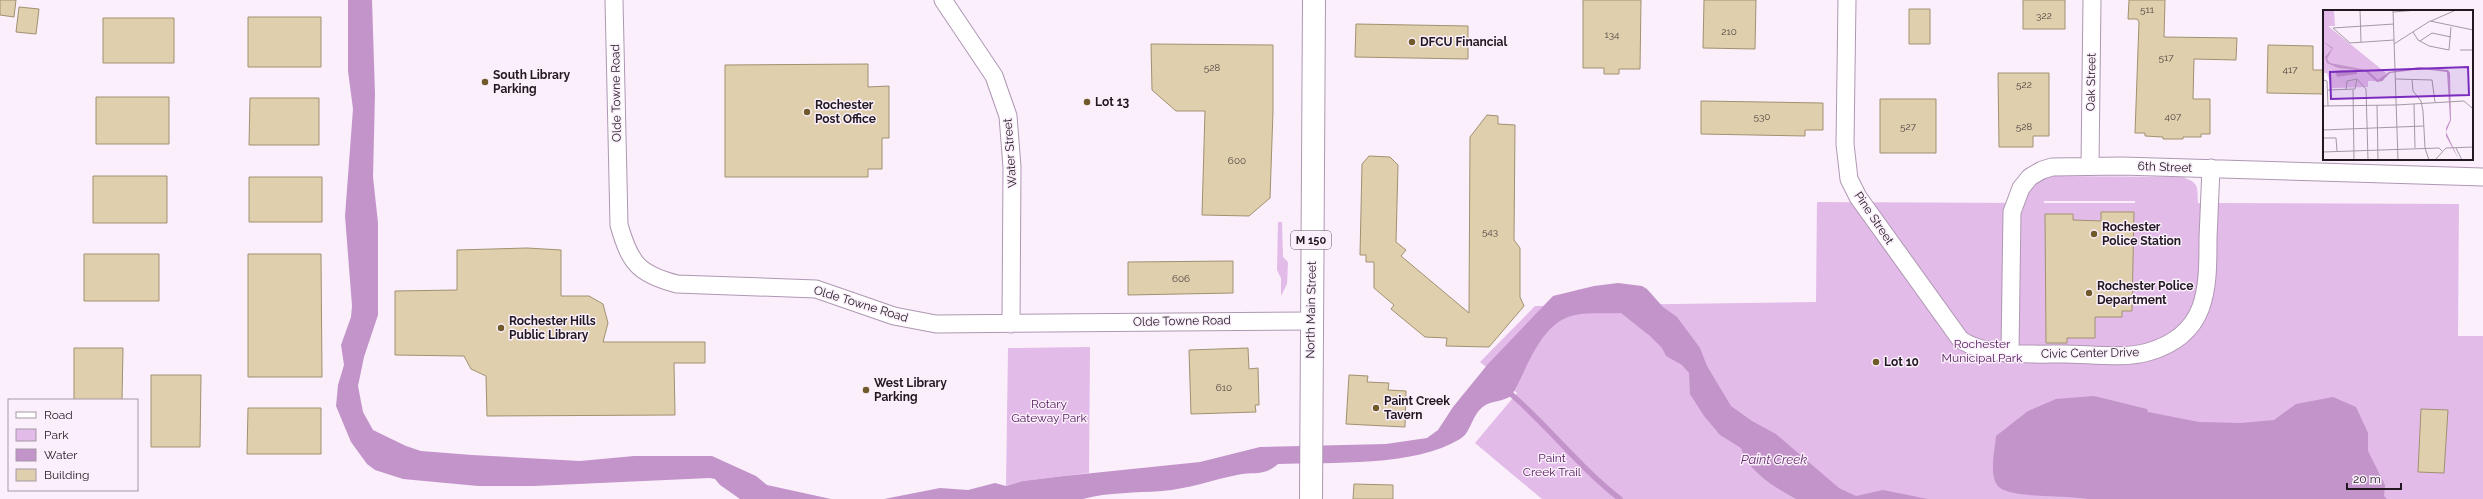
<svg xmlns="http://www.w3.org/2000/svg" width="2483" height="499" font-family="Raleway,sans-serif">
<rect width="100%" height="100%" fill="#faeffb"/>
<path fill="#e2bbe8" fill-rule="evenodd" d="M2048,176L2182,177C2200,183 2197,187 2198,203L2459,204L2458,336H2483V499H1542L1475,443L1517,393L1480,362L1535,306L1816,302L1817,202L2022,203L2035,183ZM2044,201H2135V203H2044Z
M1278,222H1282L1283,257L1288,262L1287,284L1281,296V278L1277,270Z
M1090,347L1089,473L1023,481L1006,486L1008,348Z"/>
<path fill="#c394ca" d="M348,0H372L375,94L373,177L378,223V315L364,357L358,386L363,412L373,430L406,446L421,451L472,455L580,461L634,456H712L756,476L767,485L831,499H740L720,485L715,479L710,478L534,486H478L403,479L375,470L367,464L351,442L336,406L338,385L344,365L341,345L351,317L352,306L345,216L353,109L348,71Z
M1618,283L1642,286L1647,289L1663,307L1677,317L1700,348L1707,366L1731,406L1752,421L1776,434L1839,488L1856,496L1883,490L1928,499H1796C1776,488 1748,472 1741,448L1720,435L1704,416L1690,394L1689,373L1682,365L1666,356L1662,348L1650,336L1621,313C1606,314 1590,312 1575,315C1540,322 1528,368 1512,395C1504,402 1493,400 1484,406C1471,415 1472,432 1460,439C1415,467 1331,462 1278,464C1263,477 1254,471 1237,475C1212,480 1188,489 1162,491C1135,493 1109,492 1083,499H884L940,488L968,490L995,483L1006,486L1023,481L1064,476L1200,462L1260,447L1386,444L1427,438L1438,430L1453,407L1488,364L1553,296L1594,286Z
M2094,396L2147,409L2148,412L2199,422L2241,423L2274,420L2296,404L2333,397L2356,407L2368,433V451L2385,485L2384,496L2387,499H2087C2068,495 2006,499 1997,485C1989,473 1995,450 1996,436L2028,411L2056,399Z"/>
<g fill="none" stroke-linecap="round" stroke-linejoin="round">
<path stroke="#c394ca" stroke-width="5.5" d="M1512,395C1550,428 1580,468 1620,499"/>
</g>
<path fill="#e0cfad" stroke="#a19171" d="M0,0H16L14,17L0,15Z
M1583,0H1641L1640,69H1619V74H1604V68H1583Z
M1704,0H1756L1755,49L1703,48Z
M2023,0H2065V29H2023Z
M2129,0H2165L2164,37L2237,38L2236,60L2194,59L2193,99H2210V134H2201V137H2183V139H2163V137L2145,136V133H2135L2139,22L2137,19H2128Z
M19,7L39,9L36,34L16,32Z
M1909,9H1930V44H1909Z
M248,17H321V67H248Z
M103,18H174V63H103Z
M1356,24L1468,26V59L1355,57Z
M1151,44L1273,45V111L1270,198L1249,216L1202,215L1205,111H1176L1152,90Z
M2268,45L2313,46V70H2324V94L2267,93Z
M868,64V87L889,86V138H882V169H868V177H725V65Z
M1998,73H2049V136H2033V147H1999Z
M96,97H169V144H96Z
M250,98H319V145H249Z
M1880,99H1936V153H1880Z
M1701,101L1823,103V130H1805V136L1701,134Z
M1487,115L1498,116V124L1515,125L1514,240L1520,248V297L1524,306L1489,347L1446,346L1447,338L1425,337L1391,309L1394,305L1374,288V262H1366V255H1360L1362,164L1369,156L1390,157L1398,165L1396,242L1406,250L1401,256L1469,313L1470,137Z
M93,176H167V223H93Z
M249,177H322V222H249Z
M2101,212H2134L2132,311H2122V317H2095V338H2067V343H2046L2045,214H2073V220L2101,221Z
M527,248L561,250V296H589L603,304L608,323L603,342H705V363H674L675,415L487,416L486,376L471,369L464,356L395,355V291L457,290V250Z
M84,254H159V301H84Z
M248,254H321L322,377H248Z
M1233,261V293L1128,295V262Z
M74,348H123L122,400H74Z
M1248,348L1249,369L1258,368L1259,405H1255L1256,412L1191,414L1189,350Z
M151,375H201L200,447H151Z
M1349,375L1368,376L1367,382L1389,383L1388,390L1406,391L1405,427L1346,424Z
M248,408H321V454H247Z
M2421,409L2448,410L2444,473L2418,472Z
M1354,484L1393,485V499H1353Z"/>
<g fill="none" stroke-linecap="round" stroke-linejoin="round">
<g stroke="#af97b3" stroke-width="19">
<path id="minor" d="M614,0L619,225C630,263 638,274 677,284L816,289L894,316L936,324L1311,321
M943,0L994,76L1008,116L1012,167L1011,324
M1847,0L1845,144L1849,179L1858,197L1960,339C1984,357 2034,354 2064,354C2089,354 2125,359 2148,352C2208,335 2208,290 2208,238C2209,215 2210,192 2211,168
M2090,165L2092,0
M2010,352L2012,212L2021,188L2030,177L2042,170L2052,167L2122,166L2483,177"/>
</g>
<g stroke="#af97b3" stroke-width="24">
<path id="primary" d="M1311,499L1314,0"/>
</g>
<use href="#minor" stroke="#fff" stroke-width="17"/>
<use href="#primary" stroke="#fff" stroke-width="22"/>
</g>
<g fill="#705a2a" stroke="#faeffb" stroke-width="1.5">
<circle cx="1412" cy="42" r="4"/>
<circle cx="485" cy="82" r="4"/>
<circle cx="1087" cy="102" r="4"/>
<circle cx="807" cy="112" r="4"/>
<circle cx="2094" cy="234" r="4"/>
<circle cx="2089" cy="293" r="4"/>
<circle cx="501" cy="328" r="4"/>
<circle cx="1876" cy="362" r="4"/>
<circle cx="866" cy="390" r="4"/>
<circle cx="1376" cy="408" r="4"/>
</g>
<g text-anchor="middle" stroke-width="3" stroke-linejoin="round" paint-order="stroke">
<g font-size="10" fill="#514645">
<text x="2147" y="13">511</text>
<text x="2044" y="19">322</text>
<text x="1729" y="35">210</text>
<text x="1612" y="38">134</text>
<text x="2166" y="61">517</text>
<text x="1212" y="71">528</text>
<text x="2290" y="73">417</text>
<text x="2024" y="88">522</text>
<text x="1762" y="120">530</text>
<text x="2173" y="120">407</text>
<text x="1908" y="130">527</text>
<text x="2024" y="130">528</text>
<text x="1237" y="164">600</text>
<text x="1490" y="235">543</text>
<text x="1181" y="282">606</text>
<text x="1224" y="391">610</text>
</g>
<rect fill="#faeffb" stroke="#625863" stroke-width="1" x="1291" y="231" width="40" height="18" rx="3"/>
<g font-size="11" font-weight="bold" fill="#211822">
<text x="1311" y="244">M 150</text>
</g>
<g font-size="12" font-weight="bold" fill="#211822" stroke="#faeffb" text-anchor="start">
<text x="1420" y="46">DFCU Financial</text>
<text x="493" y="79">South Library<tspan x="493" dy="14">Parking</tspan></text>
<text x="1095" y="106">Lot 13</text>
<text x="815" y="109">Rochester<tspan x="815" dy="14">Post Office</tspan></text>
<text x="2102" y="231">Rochester<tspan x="2102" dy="14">Police Station</tspan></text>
<text x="2097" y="290">Rochester Police<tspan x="2097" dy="14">Department</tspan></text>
<text x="509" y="325">Rochester Hills<tspan x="509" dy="14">Public Library</tspan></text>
<text x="1884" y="366">Lot 10</text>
<text x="874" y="387">West Library<tspan x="874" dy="14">Parking</tspan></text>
<text x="1384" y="405">Paint Creek<tspan x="1384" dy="14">Tavern</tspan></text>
</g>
<g font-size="12" fill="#211822" stroke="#faeffb">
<text transform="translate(2091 82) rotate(-89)" y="4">Oak Street</text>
<text transform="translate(616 93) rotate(-91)" y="4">Olde Towne Road</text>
<text transform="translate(1010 153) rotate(-94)" y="4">Water Street</text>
<text transform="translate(2165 167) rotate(2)" y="4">6th Street</text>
<text transform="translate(1874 218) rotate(56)" y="4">Pine Street</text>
<text transform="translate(861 304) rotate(17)" y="4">Olde Towne Road</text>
<text transform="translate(1311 310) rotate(-89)" y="4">North Main Street</text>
<text transform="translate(1182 321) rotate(-1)" y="4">Olde Towne Road</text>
<text transform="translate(2090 353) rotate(-1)" y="4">Civic Center Drive</text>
</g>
<g font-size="12" fill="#541a5d" stroke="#faeffb">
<text x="1982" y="348">Rochester<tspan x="1982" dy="14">Municipal Park</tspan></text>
<text x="1049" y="408">Rotary<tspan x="1049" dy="14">Gateway Park</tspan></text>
<text x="1552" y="462">Paint<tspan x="1552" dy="14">Creek Trail</tspan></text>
</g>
<g font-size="13" font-style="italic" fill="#692f72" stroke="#faeffb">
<text x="1774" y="464">Paint Creek</text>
</g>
</g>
<g transform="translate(2323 10)">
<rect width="150" height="150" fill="#faeffb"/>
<path d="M0,0H11L12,16H5L63,63L60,71H45V77L9,78L4,63H0Z" fill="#e2bbe8"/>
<path d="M0,31L10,38L4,49L7,53L44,60L55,70L66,62L96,57L125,60L127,63L128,110L123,122L136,150L123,126V118L127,110L124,62L99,59L67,63L59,71L54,72L42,61L15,58L4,53L2,47L9,39ZM19,60L34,61V64L14,67L12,61Z" fill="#c394ca"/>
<path fill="none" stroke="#a399a4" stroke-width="1" d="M37,0L38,32M70,0L75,150M70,2L95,0M108,11L133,0M71,14L10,18L27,33L71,30M90,22L95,30L106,36L126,40L128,17M97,31L109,23L128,27M71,34L107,11L150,20M137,40H150M34,69L43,79L45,150M73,69L109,70L112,92M89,69L90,81L98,91L100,101L102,138L106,150M0,70L4,71L5,96M5,80L32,79L34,69M23,80L24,71L34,69M30,80L31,150M150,86V128M91,94L92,138M54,95L55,150M73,95L141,91L149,98M0,96L73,95M0,120L101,116M0,128H13L14,141M133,138L139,150M0,142L116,138L119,141M112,150L123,138L150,137"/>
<path fill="#7b2cbf" fill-opacity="0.15" stroke="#7b2cbf" stroke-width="2" d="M145,57L146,85L8,89L7,62Z"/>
<rect width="150" height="150" fill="none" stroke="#211822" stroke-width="2"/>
</g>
<rect x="8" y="399" width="130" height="92" fill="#faeffb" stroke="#a399a4"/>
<rect x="16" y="412" width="20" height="6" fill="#ffffff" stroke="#a399a4"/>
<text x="44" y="419" font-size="12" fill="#211822">Road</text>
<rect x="16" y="429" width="20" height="12" fill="#e2bbe8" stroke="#a399a4"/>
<text x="44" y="439" font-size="12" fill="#211822">Park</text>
<rect x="16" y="449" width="20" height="12" fill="#c394ca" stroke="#a399a4"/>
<text x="44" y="459" font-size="12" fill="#211822">Water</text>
<rect x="16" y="469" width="20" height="12" fill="#e0cfad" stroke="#a399a4"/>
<text x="44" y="479" font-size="12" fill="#211822">Building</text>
<path d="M2347 483v6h54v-6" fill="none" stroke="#211822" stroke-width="2"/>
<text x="2353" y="483" font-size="12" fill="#211822" stroke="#faeffb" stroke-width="3" paint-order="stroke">20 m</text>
</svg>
